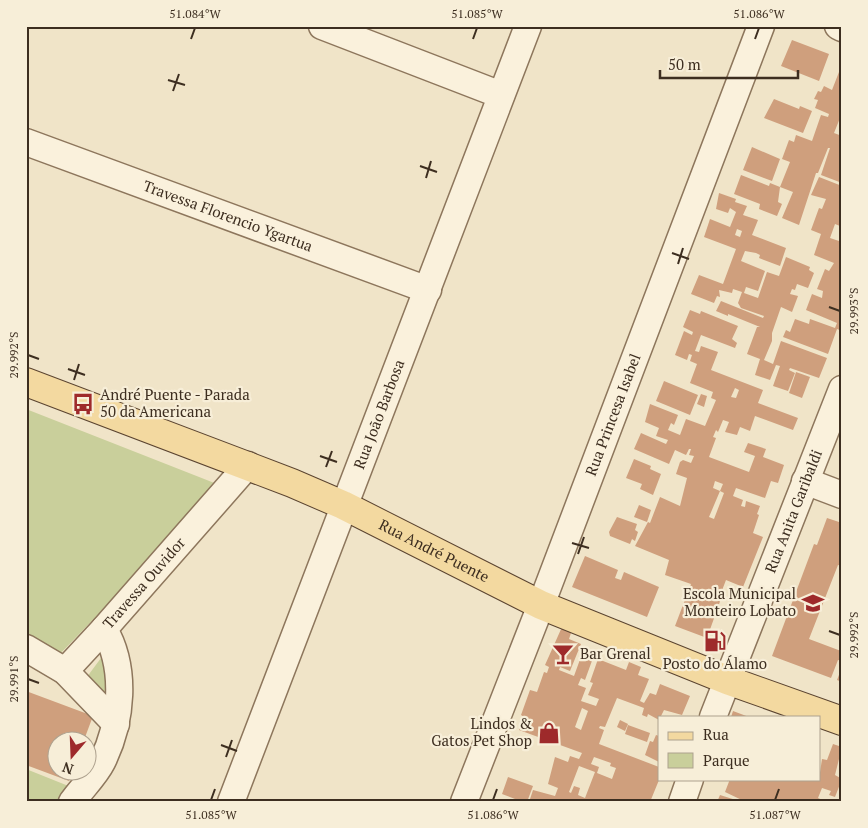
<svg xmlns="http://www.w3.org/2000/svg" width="868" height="828" font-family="'PT Serif',serif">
<rect width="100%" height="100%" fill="#f0e4c8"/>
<path fill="#c9cf9b" d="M26,409L222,486L56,658L26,636Z
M101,658L113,683L111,707L84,681Z
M26,769L71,787L59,802H26Z"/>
<path fill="#cf9f7d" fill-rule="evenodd" d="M792,40L829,54L819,81L781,66Z
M839,72L842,73V113L834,133L842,136V183L821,175L830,148H828L818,173H816L799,225L782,218L793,192L780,187L790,162L782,159L789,140L794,142L796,135L812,141L821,115L828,117L829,114L815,108L818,100L814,99L818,91L821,92L824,86L832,90Z
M774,99L799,109L800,106L812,111L803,133L764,118Z
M752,147L780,159L772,181L743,170Z
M741,175L769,186L770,183L780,187L778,202L782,204L777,216L759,209L760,204L734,194Z
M819,177L842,186V213L839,216L842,217V222L840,226L835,224L830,238L842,242V331L837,329L828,354L783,337L786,330L790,332L795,319L809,324L810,319L835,328L837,323L806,310L812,294L822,298L823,291L817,289L825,269L829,271L834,263L814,255L821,234L811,230L819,208L822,209L826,199L811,195Z
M719,193L736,199L735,202L747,206L743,215L758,220L752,235L786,248L780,266L759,258L760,255L756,253L745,251L741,261L765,271L758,291L746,287L744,293L758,298L767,272L779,276L786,257L810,267L809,270L814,273L808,288L797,284L795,290L792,289L790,294L798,296L792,312L781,307L772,333V341L764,360L773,364L781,341L827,358L819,378L790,368L789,370L795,373L788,391L773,386L780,366L776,365L770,380L755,375L760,359L747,354L757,327H760L728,314V316L716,311L721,301L763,318L764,316L741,308L738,303L742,292L733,289L732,293L719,290L720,297L717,296L714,303L691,294L699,275L723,284L736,249L704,237L710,219L730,227L736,212L730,208L728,213L716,209ZM737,229L742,231L740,237L735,235Z
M690,310L700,314L701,311L738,326L732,339L737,343L735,348L701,335L695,351L699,352L701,346L718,352L711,370L763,390L758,403L798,418L793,430L755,416L750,431L740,427L737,435L725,432L729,422L723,420L718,432L716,430L713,437L716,438L709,457L749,472L755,456L744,452L748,443L766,449L763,457L784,465L778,483L771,481L765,498L736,488L733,496L743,500L741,506L745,507L746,501L760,506L757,514L759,515L753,533L763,537L743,587L726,580L721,593H723L707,638L675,626L691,584L665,575L669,560L635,546L648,522L650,523L660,497L680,506L687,478L676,474L680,462L683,460L691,463L694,456L689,455L691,449H689L686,455L675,450L669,464L634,449L641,433L666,444L668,440L656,436L659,428L645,422L650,404L678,415L674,425L671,423L668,430L680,435L686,419L705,426L716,400L711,398L713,392L690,383L697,364L690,361L692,355L689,354L687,360L675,355L684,331L692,335L693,332L683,327ZM735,388L739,390L736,398L731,397ZM715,481L723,484L720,491L713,488ZM720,491L724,493L714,519L709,517Z
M796,372L810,377L802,398L789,393Z
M664,381L698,395L690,415L656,401Z
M701,394L707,396L704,407L697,404Z
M634,459L651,466L650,469L661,474L653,495L640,489L642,484L626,478Z
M639,505L651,510L647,522L634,517Z
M617,517L637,524L635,530L638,532L635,541L632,539L630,544L610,536L609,532Z
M827,518L842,523V566L838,565L809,639L841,651L842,661L838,660L831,678L772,656L814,544L817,545Z
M585,556L618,570L615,578L621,580L624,572L659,587L647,617L572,587Z
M562,627L572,630L569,639L581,644L570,671L560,667L559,670L574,676L582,654L593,658L585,680L581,678L578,685L586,688L581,701L596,706L599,699L588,695L593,683L590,682L598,659L626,670L629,662L641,667L638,675L649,679L640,701L644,703L650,693L656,695L660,684L690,696L682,715L664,710L659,720L648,714L647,717L642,715L644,708L617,698L605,727L600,726L599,728L604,730L599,744L659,767V780L650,802H529L533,790L555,796L558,788L548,784L555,757L568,762L570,756L579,759L582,753L519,730L524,717L521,715L530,690L537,692L544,672L547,673L549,667L545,665ZM582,708L588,711L581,730L575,727ZM594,757L611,763L610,766L616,768L612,779L597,773L599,767L591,764ZM579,766L595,772L585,798L578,795L580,788L574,786L571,793L569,792Z
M842,667V682L837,680Z
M26,691L93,716L84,740H58V770H73L69,781L26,765Z
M733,711L749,717H731Z
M620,720L628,724L625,731L617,727Z
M628,725L650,733L647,742L625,734Z
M656,735L659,736V762L645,755L650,741L653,742Z
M833,744L842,747L835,775L842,779L835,797L829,795L831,791L822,788L818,798L827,802H746L725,792L730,779H819L822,759L827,760Z
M508,777L533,786L527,802H516L515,799L502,794Z
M720,795L739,801V802H717Z"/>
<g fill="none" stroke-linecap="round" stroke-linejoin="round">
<g stroke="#8d765c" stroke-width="29">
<g id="minor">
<path d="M322,26L501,95"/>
<path d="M838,26L842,28"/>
<path id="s1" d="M26,142L428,290"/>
<path d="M805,481L842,495"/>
<path d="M26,648L65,671L116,724"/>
<path d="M65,671L104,629"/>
<path id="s2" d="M713,717L842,389"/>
<path id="s3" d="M72,802C81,789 95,776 102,762C122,722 127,668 104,629L248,465"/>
<path id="s4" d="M231,802L528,26"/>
<path id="s5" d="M464,802L541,605L761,26"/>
<path d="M682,802L690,779"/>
</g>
</g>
<g stroke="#5b4430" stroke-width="30">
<g id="major">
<path id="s6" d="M26,382L292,483L343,505L541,605L727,680L842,721"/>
</g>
</g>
<use href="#minor" stroke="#faf1dc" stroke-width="26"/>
<use href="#major" stroke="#f3d9a0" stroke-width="28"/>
</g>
<path fill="none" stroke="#3d2e20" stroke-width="2" d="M191,39L195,28M473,39L477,28M755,39L759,28M168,80L185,85M173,91L179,74M420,166L437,172M426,178L431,161M672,253L689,259M678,264L683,248M829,307L840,311M28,355L39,359M68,369L85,375M74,380L79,364M320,456L337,462M326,467L332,451M572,543L589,548M578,554L584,537M829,631L840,635M28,679L39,683M221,745L237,751M226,757L232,740M211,800L215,789M493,800L497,789M775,800L779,789"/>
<defs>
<g id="bus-bare" transform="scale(1.725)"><path d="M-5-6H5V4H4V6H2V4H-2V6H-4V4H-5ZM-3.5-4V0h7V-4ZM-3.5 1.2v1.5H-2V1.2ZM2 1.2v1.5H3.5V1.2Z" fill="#9e2a2b" stroke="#f7eed8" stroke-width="2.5" paint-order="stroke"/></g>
<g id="school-bare" transform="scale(1.725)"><path d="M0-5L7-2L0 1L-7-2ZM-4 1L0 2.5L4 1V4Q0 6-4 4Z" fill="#9e2a2b" stroke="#f7eed8" stroke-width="2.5" paint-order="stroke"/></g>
<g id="fuel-bare" transform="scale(1.725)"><path d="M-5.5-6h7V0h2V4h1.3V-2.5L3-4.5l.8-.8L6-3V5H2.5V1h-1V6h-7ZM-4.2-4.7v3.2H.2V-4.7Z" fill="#9e2a2b" stroke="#f7eed8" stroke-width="2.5" paint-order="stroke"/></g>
<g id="bar-bare" transform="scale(1.725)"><path d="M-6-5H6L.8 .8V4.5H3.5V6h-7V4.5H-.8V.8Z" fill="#9e2a2b" stroke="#f7eed8" stroke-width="2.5" paint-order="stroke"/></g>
<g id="shop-bare" transform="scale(1.725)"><path d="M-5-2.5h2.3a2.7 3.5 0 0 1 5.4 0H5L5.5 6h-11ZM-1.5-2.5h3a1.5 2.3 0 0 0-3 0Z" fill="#9e2a2b" stroke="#f7eed8" stroke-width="2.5" paint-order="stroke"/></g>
</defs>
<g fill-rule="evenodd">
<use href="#bus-bare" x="83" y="404"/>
<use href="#school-bare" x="813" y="603"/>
<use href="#fuel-bare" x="715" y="641"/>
<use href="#bar-bare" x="563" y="654"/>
<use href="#shop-bare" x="549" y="733"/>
</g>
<g text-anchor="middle" stroke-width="4.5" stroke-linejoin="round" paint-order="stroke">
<g font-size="15" fill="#3d2e20" stroke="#f7eed8">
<text dy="5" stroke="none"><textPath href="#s1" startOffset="215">Travessa Florencio Ygartua</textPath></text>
<text dy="5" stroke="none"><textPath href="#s4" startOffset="415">Rua João Barbosa</textPath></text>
<text dy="5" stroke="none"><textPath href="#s5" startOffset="415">Rua Princesa Isabel</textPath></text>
<text dy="5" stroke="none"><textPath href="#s2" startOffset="221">Rua Anita Garibaldi</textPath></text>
<text dy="5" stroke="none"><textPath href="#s6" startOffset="442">Rua André Puente</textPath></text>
<text dy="5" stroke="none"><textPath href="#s3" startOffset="249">Travessa Ouvidor</textPath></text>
</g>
<g font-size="15" fill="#3d2e20" stroke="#f7eed8" text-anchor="start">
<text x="100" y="400">André Puente - Parada<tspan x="100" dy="17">50 da Americana</tspan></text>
<text x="796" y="599" text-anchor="end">Escola Municipal<tspan x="796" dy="17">Monteiro Lobato</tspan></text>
<text x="580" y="659">Bar Grenal</text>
<text x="715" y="669" text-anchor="middle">Posto do Álamo</text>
<text x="532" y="729" text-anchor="end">Lindos &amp;<tspan x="532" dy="17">Gatos Pet Shop</tspan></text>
</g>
</g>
<rect width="868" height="828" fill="none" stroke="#f7eed8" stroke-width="55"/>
<rect x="658" y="716" width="162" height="65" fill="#f7eed8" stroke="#ada18e"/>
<rect x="668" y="732" width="25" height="8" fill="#f3d9a0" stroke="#ada18e"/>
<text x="703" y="740" font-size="15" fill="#3d2e20">Rua</text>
<rect x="668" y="753" width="25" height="15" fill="#c9cf9b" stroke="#ada18e"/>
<text x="703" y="766" font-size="15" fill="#3d2e20">Parque</text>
<g transform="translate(72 756) rotate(199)"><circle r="24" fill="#f7eed8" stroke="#ada18e"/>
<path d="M0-4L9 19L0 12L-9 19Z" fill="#9e2a2b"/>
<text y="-8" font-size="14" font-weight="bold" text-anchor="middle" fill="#3d2e20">N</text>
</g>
<path d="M660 70v8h138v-8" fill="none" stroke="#3d2e20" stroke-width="2.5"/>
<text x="668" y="70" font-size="15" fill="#3d2e20" stroke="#f7eed8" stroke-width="4" paint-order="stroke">50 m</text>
<rect x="28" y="28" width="812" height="772" fill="none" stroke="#3d2e20" stroke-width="2"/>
<g font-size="12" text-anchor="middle" fill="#3d2e20">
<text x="195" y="18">51.084°W</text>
<text x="477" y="18">51.085°W</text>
<text x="759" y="18">51.086°W</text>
<text transform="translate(854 311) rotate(-90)" y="4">29.993°S</text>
<text transform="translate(14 355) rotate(-90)" y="4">29.992°S</text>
<text transform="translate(854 635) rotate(-90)" y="4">29.992°S</text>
<text transform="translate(14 679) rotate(-90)" y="4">29.991°S</text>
<text x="211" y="819">51.085°W</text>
<text x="493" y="819">51.086°W</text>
<text x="775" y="819">51.087°W</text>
</g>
</svg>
